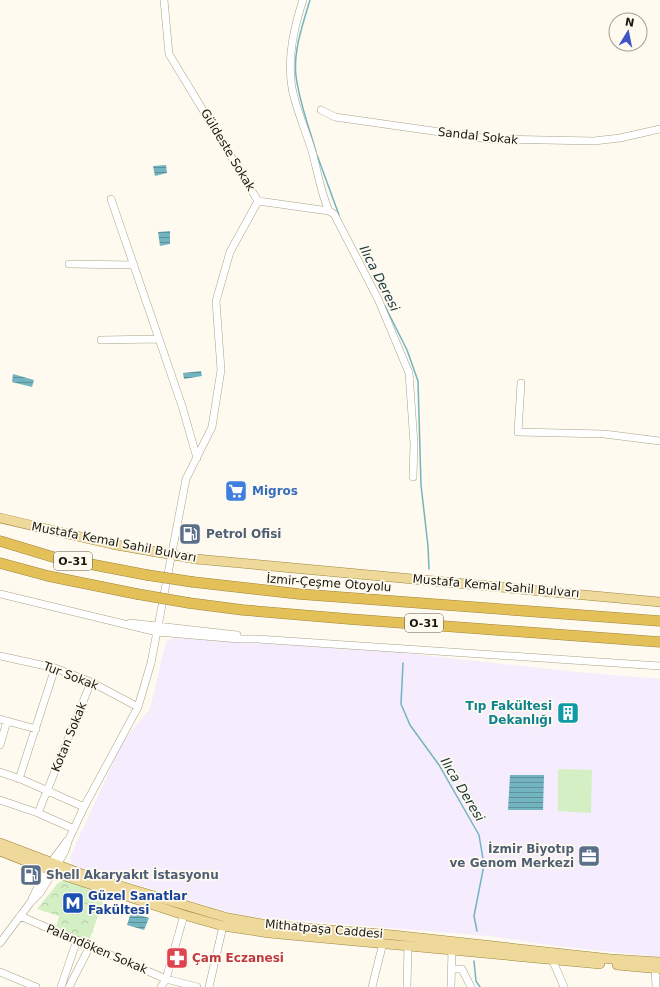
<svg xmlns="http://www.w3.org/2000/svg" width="660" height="987" font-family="'DejaVu Sans',sans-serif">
<defs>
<pattern id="park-crowns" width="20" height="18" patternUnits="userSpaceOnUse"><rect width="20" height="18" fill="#d5efc4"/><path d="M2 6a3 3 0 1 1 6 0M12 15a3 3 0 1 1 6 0" fill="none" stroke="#b6cca7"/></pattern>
<pattern id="water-rules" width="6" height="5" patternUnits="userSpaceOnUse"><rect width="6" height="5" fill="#72b4c0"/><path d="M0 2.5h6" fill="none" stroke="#5d919a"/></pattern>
</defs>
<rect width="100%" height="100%" fill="#fefaef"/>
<path fill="#f5ecfd" d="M174,638L386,651L577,672L660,679V957L556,946L489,936L241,916L72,865L70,857L123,741L150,709L166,642Z"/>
<path fill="url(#park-crowns)" d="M65,880L106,894L89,941L56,927L59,916L37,909L58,883Z"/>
<path fill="#d5efc4" d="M558,769L592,770L591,813L558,811Z"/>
<path fill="url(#water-rules)" d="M166,165L167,173L155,176L153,166Z
M170,231V244L160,246L158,232Z
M201,371L202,376L184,379L183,373Z
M13,374L34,380L32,387L12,382Z
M510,775H544L543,810H508Z
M131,912L149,918L144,930L127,925Z"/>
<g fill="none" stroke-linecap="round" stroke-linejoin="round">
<path stroke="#72b4c0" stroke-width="1.5" d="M310,0C303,23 293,52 296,76C299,101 309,127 316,152
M317,155L339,215
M385,306L407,350L418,381L421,485L428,546L429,569
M403,663L401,704L410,725L439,765L479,835L484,865L474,916L477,931
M474,961L476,981L480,987"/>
<g stroke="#aaa286" stroke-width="8">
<path id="minor" d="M303,0C294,27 287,60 292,88C296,110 307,133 313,155C318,174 321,193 329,211L334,214L378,299L409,373L414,444L413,477
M321,110L335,117L489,139L594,141L620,138L660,129
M111,199L182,406L197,458
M258,201L329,211
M69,264L134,265
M101,340L159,339
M521,383L518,432L604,434L660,441
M0,594L157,632L239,639H257L660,666
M130,623L237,635
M0,656L55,668L91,682L138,707
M0,719L36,729
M0,745L7,721
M0,772L23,780L84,807
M19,779L55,668
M0,800L38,813L74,829
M38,813L91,682
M32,899L46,869L67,841
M20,916L166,979L197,987
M0,943L30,903L40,893L53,872L65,851L69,839L84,807L138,707L151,663L186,479L212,427L221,370L216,301L230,252L258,201L169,54L164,0
M552,959L564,987
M451,969H462L471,987
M655,969L656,987
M0,972L36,987
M61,987L77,940
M69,987L90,946
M161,987L166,979L184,915
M209,987L223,926
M372,987L383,943
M407,987L408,945
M451,987L452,949"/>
</g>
<g stroke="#9d853e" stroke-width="10">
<path id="major" d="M0,518L111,544L196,559L660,602
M0,843L87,876L228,918L268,925L393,935L611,959L660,962
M0,851L53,872L184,915L223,926L269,933L600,964
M617,965L660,969"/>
</g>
<g stroke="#9d853e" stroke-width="11">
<path id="highway" d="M0,541L53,557L147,575
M0,563L48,576L137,594
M193,582L299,594L660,621
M189,603L243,610L349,619L660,642"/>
</g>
<use href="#minor" stroke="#fff" stroke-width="7"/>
<use href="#major" stroke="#eed99b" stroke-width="9"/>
<use href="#highway" stroke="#e3c058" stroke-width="10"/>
<g stroke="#9d853e" stroke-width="11" stroke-linecap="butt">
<path id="highway-bridge" d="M147,575L193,582
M137,594L189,603"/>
</g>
<use href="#highway-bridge" stroke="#e3c058" stroke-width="10"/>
</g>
<defs>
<g id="supermarket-square" transform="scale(1.15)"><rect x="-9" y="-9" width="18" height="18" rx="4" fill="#3f7fe0" stroke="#fefaef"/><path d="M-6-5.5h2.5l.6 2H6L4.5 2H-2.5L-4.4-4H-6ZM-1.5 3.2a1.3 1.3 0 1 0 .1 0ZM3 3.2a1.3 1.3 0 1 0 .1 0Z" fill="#fff"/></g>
<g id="fuel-square" transform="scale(1.15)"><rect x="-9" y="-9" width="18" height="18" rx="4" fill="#5c6f8a" stroke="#fefaef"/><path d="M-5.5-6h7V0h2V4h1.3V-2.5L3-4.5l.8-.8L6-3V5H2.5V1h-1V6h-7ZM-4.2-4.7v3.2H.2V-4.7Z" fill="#fff"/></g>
<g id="building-square" transform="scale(1.15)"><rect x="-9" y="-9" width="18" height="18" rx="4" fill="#0f9aa8" stroke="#fefaef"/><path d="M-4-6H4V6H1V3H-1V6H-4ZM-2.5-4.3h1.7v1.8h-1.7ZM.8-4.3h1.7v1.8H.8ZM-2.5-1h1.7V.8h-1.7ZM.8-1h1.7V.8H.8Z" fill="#fff"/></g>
<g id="office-square" transform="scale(1.15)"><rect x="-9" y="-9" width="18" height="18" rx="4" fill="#5c6f8a" stroke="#fefaef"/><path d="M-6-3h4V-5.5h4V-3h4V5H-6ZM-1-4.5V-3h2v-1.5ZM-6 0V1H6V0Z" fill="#fff"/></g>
<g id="metro-square" transform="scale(1.15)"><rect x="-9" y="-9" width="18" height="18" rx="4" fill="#1a4fb4" stroke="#fefaef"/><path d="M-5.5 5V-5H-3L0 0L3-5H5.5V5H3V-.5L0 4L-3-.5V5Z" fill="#fff"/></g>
<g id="pharmacy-square" transform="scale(1.15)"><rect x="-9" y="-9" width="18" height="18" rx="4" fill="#e0444e" stroke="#fefaef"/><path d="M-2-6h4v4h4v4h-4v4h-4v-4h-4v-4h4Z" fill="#fff"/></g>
</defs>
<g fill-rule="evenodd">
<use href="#supermarket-square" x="236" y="491"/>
<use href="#fuel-square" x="190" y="534"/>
<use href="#building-square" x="568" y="713"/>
<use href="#office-square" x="589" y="856"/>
<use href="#fuel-square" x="31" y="875"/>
<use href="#metro-square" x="73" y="903"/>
<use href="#pharmacy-square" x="177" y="958"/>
</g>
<g text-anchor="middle" stroke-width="3.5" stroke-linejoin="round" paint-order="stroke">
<g fill="#fefaef" stroke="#5e5b51" stroke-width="1">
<rect x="54" y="552" width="38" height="18" rx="3"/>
<rect x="405" y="614" width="38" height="18" rx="3"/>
</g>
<g font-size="11" font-weight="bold" fill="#1a170d">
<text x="73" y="565">O-31</text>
<text x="424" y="627">O-31</text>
</g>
<g font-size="12" fill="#1a170d" stroke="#fefaef">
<text transform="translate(478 136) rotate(6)" y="4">Sandal Sokak</text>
<text transform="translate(228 150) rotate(59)" y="4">Güldeste Sokak</text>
<text transform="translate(114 542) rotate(11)" y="4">Mustafa Kemal Sahil Bulvarı</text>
<text transform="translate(329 583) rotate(4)" y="4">İzmir-Çeşme Otoyolu</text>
<text transform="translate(496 586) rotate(5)" y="4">Mustafa Kemal Sahil Bulvarı</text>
<text transform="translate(71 676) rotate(21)" y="4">Tur Sokak</text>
<text transform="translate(69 737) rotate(-68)" y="4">Kotan Sokak</text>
<text transform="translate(324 929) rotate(5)" y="4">Mithatpaşa Caddesi</text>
<text transform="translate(97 949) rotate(23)" y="4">Palandöken Sokak</text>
</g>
<g font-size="12" font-weight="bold" fill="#366cbe" stroke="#fefaef" text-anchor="start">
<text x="252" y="495">Migros</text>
</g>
<g font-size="12" font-weight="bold" fill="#4e5e75" stroke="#fefaef" text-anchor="start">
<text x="206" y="538">Petrol Ofisi</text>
<text x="574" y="853" text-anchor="end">İzmir Biyotıp<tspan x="574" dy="14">ve Genom Merkezi</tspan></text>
<text x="46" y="879">Shell Akaryakıt İstasyonu</text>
</g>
<g font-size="12" font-weight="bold" fill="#0d838f" stroke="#fefaef" text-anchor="end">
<text x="552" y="710">Tıp Fakültesi<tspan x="552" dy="14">Dekanlığı</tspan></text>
</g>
<g font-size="12" font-weight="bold" fill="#164399" stroke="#fefaef" text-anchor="start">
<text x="88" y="900">Güzel Sanatlar<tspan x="88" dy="14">Fakültesi</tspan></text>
</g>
<g font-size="12" font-weight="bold" fill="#be3a42" stroke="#fefaef" text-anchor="start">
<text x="192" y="962">Çam Eczanesi</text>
</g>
<g font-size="13" font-style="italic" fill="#14353b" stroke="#fefaef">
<text transform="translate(380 278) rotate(63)" y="5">Ilıca Deresi</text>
<text transform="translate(463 789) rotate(59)" y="5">Ilıca Deresi</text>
</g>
</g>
<g transform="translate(628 32) rotate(10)"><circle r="19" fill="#fefaef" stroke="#a39f95"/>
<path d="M0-3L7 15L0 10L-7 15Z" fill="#3e53c6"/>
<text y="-6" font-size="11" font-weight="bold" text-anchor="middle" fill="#1a170d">N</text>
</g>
</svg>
